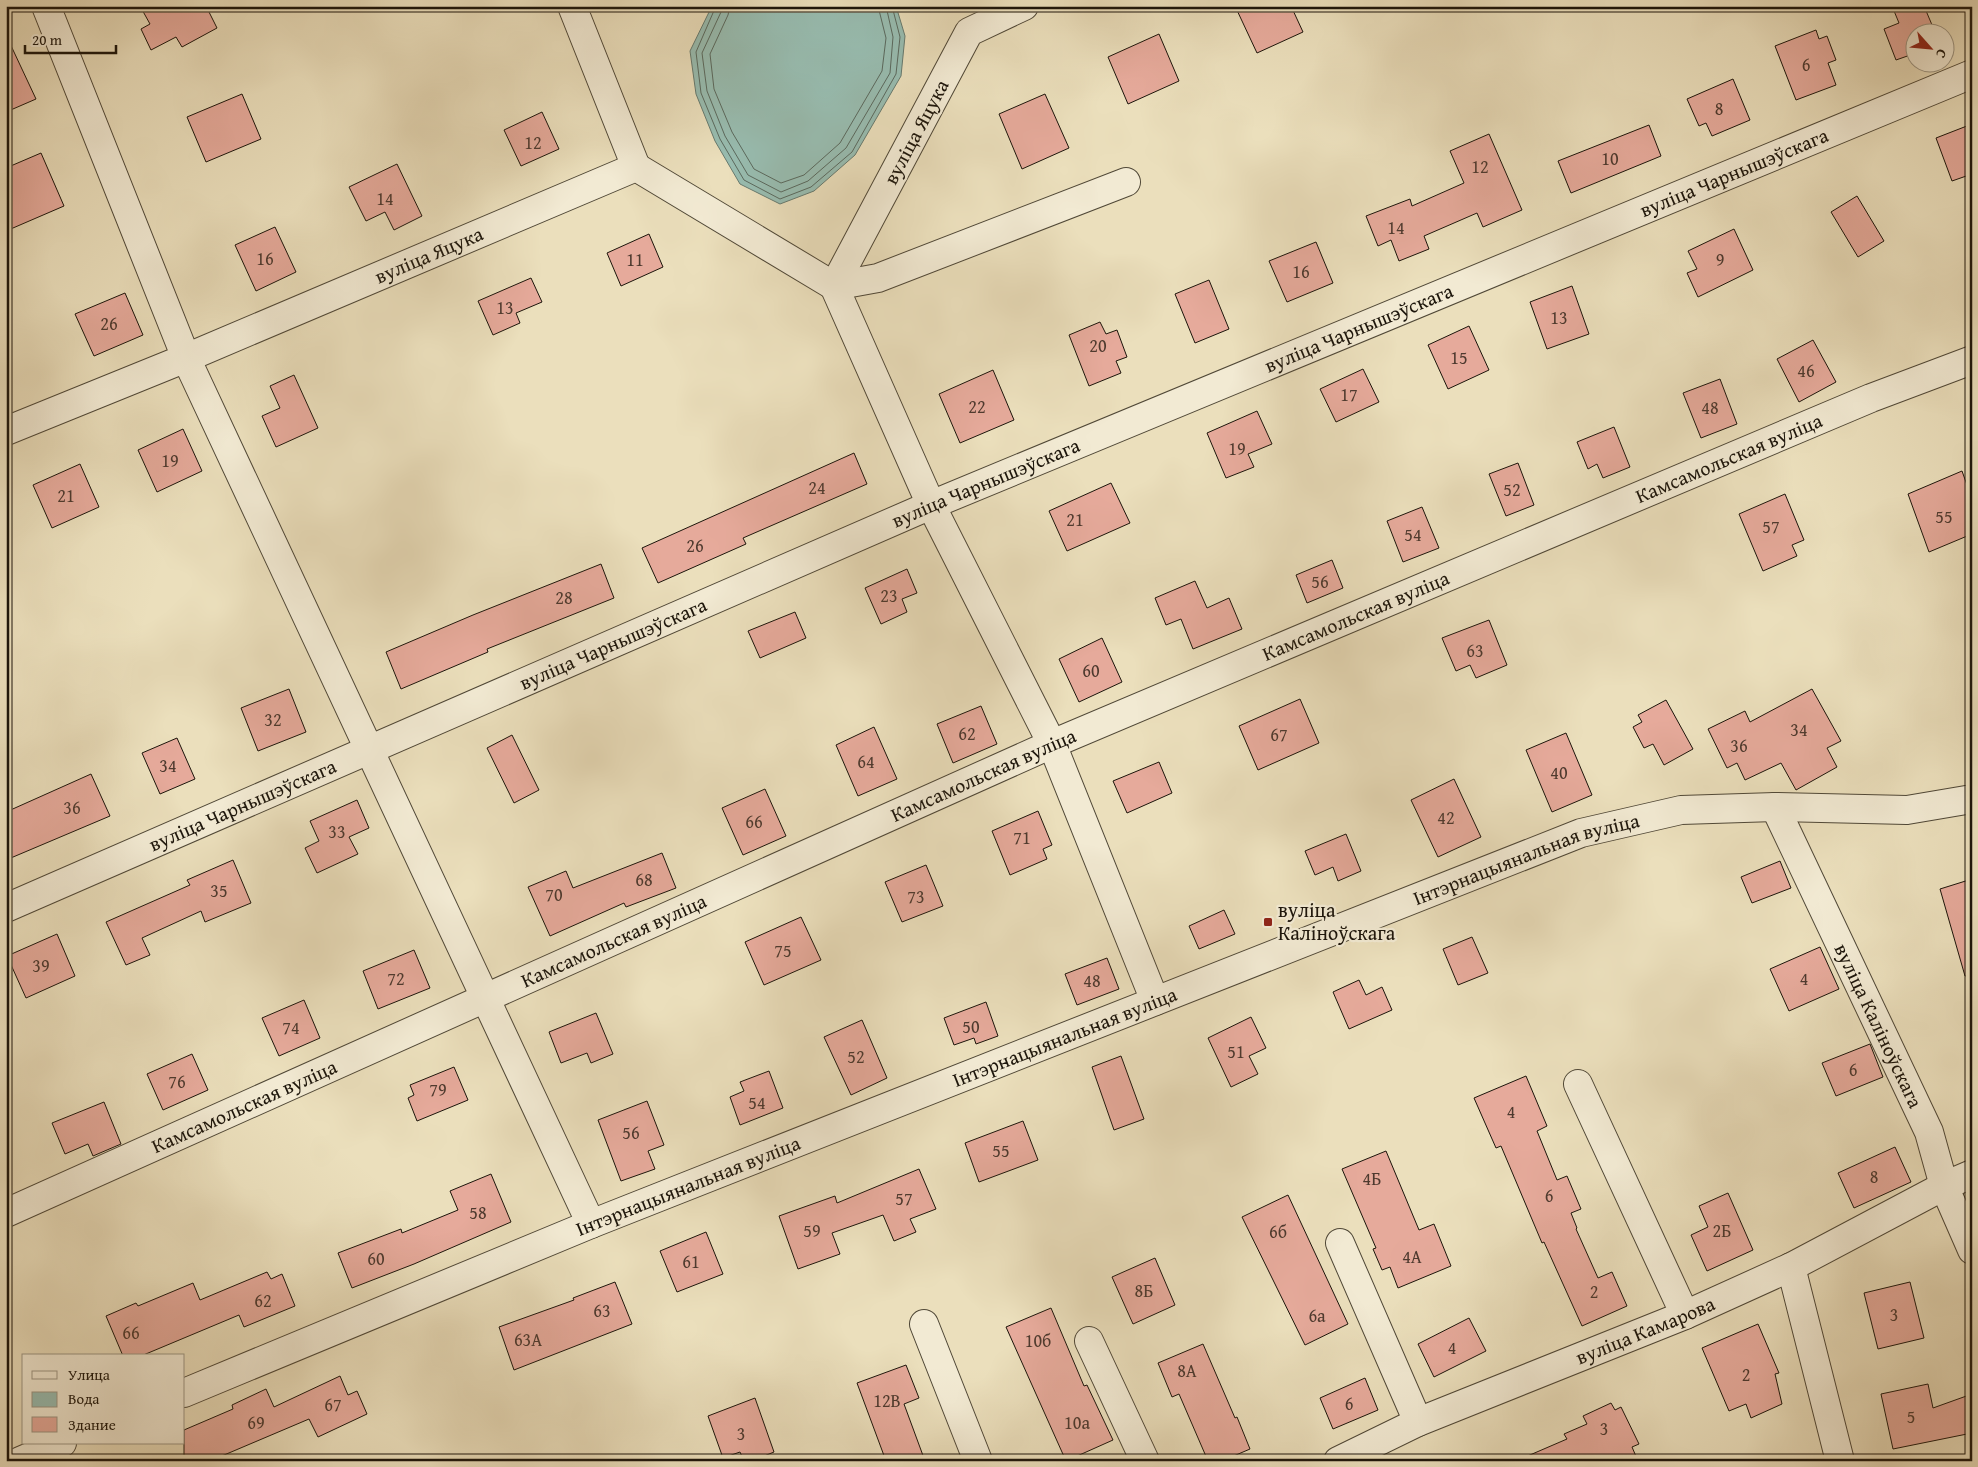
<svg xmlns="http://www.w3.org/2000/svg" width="1978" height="1467" font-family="'Gentium Book Plus',serif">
<rect width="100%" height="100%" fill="#ebdfbc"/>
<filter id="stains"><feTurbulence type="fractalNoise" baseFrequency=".004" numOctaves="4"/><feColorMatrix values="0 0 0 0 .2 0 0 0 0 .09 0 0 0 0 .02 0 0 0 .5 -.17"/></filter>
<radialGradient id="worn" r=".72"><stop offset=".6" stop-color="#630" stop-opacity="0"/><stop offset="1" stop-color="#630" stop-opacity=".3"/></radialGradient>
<path fill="#98bdb1" stroke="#667a6f" d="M712,6H896L905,36L901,76L855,155L814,191L780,204L740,184L715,141L696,94L690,51Z"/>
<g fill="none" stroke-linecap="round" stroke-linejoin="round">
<path stroke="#5a695e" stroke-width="1" d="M716,6L696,52L701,93L720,139L744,180L780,199L811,187L852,152L896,74L900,37L892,6
M722,6L721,12L702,53L707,91L725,136L748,175L781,192L808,181L846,148L890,73L893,37L886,6
M730,6L728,15L710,54L714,89L732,132L754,169L781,183L804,175L840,143L882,71L886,38L878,6"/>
</g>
<path fill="#e6aa9b" stroke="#1c150b" d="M140,6H206L217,28L182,47L176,37L151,50L141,29L150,24Z
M1235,6H1291L1303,32L1257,53Z
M1892,6H1924L1935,32H1916V53L1896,60L1884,29L1899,23Z
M1816,30L1819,39L1827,36L1836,60L1828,63L1836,85L1796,100L1775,46Z
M1159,34L1179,81L1128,104L1108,57Z
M6,35L36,99L6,112Z
M1733,79L1750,120L1712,136L1706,123L1699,126L1687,99Z
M242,94L261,139L206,162L187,117Z
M1045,94L1069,148L1022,169L999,114Z
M542,112L559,149L521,166L504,130Z
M1972,124V174L1952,181L1936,138Z
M1649,125L1661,156L1571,193L1558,161Z
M1489,134L1522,210L1483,227L1477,213L1424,236L1429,249L1399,261L1391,240L1378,246L1366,216L1410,199L1412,206L1464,183L1450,151Z
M41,153L64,206L6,231V168Z
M397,164L422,216L394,230L385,212L366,221L349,187Z
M1857,196L1884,241L1858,257L1831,212Z
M275,227L296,272L256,291L235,245Z
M1734,229L1753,270L1698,297L1687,273L1697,269L1688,251Z
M649,234L663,267L621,286L607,253Z
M1316,242L1333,283L1287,302L1269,261Z
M531,278L542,302L516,313L520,323L493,335L478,301Z
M1209,280L1229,329L1195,343L1175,294Z
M1572,286L1589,334L1547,349L1530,302Z
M125,293L143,335L94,356L75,314Z
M1100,322L1106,334L1117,330L1127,357L1116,361L1121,373L1089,386L1069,335Z
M1469,326L1489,370L1448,389L1428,345Z
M1813,340L1836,382L1799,402L1777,359Z
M1363,369L1379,402L1336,422L1320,389Z
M993,370L1014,420L960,443L939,394Z
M294,375L318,428L276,447L262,416L280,408L270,386Z
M1720,379L1737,424L1701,438L1683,393Z
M1257,411L1272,444L1248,454L1254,467L1226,478L1207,433Z
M1614,427L1630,467L1603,478L1597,464L1588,469L1577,442Z
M183,429L202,471L157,492L138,450Z
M854,453L867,484L743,538L746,544L658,583L642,548Z
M1518,463L1534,505L1506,516L1489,474Z
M80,464L99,507L52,528L33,485Z
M1962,471L1972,499V534L1929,552L1908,494Z
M1111,483L1130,523L1067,551L1049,511Z
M1785,494L1804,540L1792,545L1797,556L1763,571L1739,514Z
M1422,507L1439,548L1403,562L1387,521Z
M1332,560L1343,588L1307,603L1296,575Z
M601,564L614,598L487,649L488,652L401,689L386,652L473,615Z
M907,569L917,593L902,599L907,612L881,624L865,588Z
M1195,581L1207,608L1229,598L1242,629L1193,649L1181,619L1166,625L1155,598Z
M795,612L806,638L760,658L748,631Z
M1489,620L1507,665L1476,678L1470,665L1456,671L1442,638Z
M1102,638L1122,682L1079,702L1059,659Z
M289,689L306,732L258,751L241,708Z
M1812,689L1841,741L1827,748L1837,767L1796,790L1781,763L1745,780L1737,763L1727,768L1708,729L1745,711L1750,722Z
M1300,699L1319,743L1258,770L1239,726Z
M1666,700L1693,749L1664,765L1653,744L1644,748L1633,727L1642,722L1638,715Z
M981,706L997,744L953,763L937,724Z
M874,727L897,779L858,796L836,745Z
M1566,733L1592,795L1552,812L1526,750Z
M512,735L539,790L514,803L487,748Z
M177,738L195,779L160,794L142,753Z
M1159,762L1172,793L1127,813L1113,781Z
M91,774L110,816L6,860V812Z
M1454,779L1481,837L1438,857L1411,800Z
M765,789L786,836L743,855L722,808Z
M357,800L369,828L349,837L358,854L317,873L305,848L319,841L310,821Z
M1038,811L1052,845L1043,849L1047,859L1010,875L992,831Z
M1346,834L1361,871L1338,881L1333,867L1315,875L1305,851Z
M662,853L676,888L626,907L624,903L550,936L528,887L566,871L573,888Z
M233,860L251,903L205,922L201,911L142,938L150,955L126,965L106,922L190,885L187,880Z
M1780,861L1791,888L1752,903L1741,877Z
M926,865L943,906L902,922L885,882Z
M1972,879V975L1965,976L1940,889Z
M1224,910L1235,934L1199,949L1189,926Z
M801,917L821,960L764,985L745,942Z
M57,934L75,976L26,998L7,956Z
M1472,937L1488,973L1458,985L1443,949Z
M1820,947L1839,989L1789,1011L1770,969Z
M414,950L430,988L378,1009L363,971Z
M1107,958L1119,989L1077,1005L1065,974Z
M1359,980L1366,995L1382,987L1392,1010L1349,1029L1333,992Z
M304,1000L320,1038L279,1056L262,1018Z
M986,1002L998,1036L976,1044L974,1038L954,1045L944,1018Z
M596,1013L613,1054L591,1063L587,1053L561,1063L549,1032Z
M1251,1017L1266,1048L1249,1056L1258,1074L1231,1087L1208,1038Z
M862,1020L887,1078L851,1095L824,1037Z
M1870,1044L1883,1077L1836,1096L1822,1063Z
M192,1054L208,1090L163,1110L147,1074Z
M1121,1056L1144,1119L1114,1130L1092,1067Z
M454,1067L468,1100L417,1121L408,1098L414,1095L410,1085Z
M769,1071L783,1108L740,1125L730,1097L744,1091L740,1082Z
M1526,1076L1547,1126L1537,1131L1557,1180L1567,1176L1581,1209L1571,1213L1577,1228L1576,1229L1598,1278L1612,1272L1627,1306L1582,1326L1544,1242L1542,1243L1501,1146L1496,1148L1474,1098Z
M647,1101L664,1145L648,1151L655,1169L621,1181L598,1120Z
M104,1102L121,1144L93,1156L88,1144L65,1154L52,1123Z
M1023,1121L1038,1160L979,1182L965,1143Z
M1895,1147L1911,1182L1854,1208L1838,1173Z
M1386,1151L1419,1230L1434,1224L1451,1266L1398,1288L1390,1267L1382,1270L1373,1249L1376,1248L1342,1169Z
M919,1169L936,1209L910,1219L916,1232L894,1241L883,1215L832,1233L840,1254L798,1269L779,1216L835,1196L837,1203Z
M491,1174L511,1222L414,1264L352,1288L338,1253L401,1229L402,1233L458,1210L450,1191Z
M1728,1193L1753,1250L1707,1271L1691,1235L1708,1227L1699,1206Z
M1288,1195L1348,1324L1305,1345L1242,1217Z
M706,1232L723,1274L677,1292L660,1251Z
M1155,1258L1175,1305L1133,1324L1112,1277Z
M267,1272L271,1279L282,1274L295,1306L244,1327L239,1315L141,1356H123L106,1316L136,1303L138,1306L193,1283L200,1300Z
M615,1282L632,1324L514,1370L499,1327L574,1300L573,1298Z
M1910,1282L1924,1338L1878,1349L1864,1293Z
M1051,1308L1084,1386L1087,1385L1113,1440L1066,1461L1006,1327Z
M1469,1318L1486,1351L1434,1377L1418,1344Z
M1758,1324L1779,1373L1775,1374L1782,1404L1751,1418L1746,1404L1729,1411L1702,1348Z
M1203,1344L1235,1418L1237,1417L1250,1449L1222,1461H1208L1179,1394L1172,1397L1158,1363Z
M906,1365L919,1398L904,1404L925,1461H886L857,1383Z
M340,1376L348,1395L357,1391L367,1414L318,1437L309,1419L210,1461H184V1430L233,1409L232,1405L266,1389L274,1407Z
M1365,1378L1378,1410L1333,1429L1320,1398Z
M1928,1384L1933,1408L1972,1394V1433L1893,1449L1881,1394Z
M755,1398L774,1452L752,1461H744L740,1452L723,1458L708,1416Z
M1611,1403L1615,1410L1621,1407L1639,1444L1632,1447L1638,1461H1516L1567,1439L1564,1434L1587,1424L1583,1416Z"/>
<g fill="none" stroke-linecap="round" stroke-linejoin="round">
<g stroke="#504837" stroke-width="30">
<g id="minor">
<path d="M46,6L186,358L591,1224"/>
<path d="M572,6L636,167"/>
<path d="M1024,6L969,32L834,286L931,505L1052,744L1155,1001"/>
<path id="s1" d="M6,431L186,358L636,167L834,286L878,278L1126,182"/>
<path id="s2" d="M1775,807L1929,1132L1944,1186L1972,1250"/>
<path id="s3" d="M6,908L931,505L1972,74"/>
<path d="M1578,1084L1685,1315"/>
<path id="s4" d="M6,1213L1052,744L1871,398L1972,360"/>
<path d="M1340,1243L1418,1422"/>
<path d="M1791,1267L1840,1461"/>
<path d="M924,1324L978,1461"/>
<path d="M1089,1341L1145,1461"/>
<path id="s5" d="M184,1393L591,1224L1581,833L1681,810L1775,807L1907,810L1972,799"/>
<path d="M20,1461L62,1443"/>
<path id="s6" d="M1338,1461L1418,1422L1685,1315L1791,1267L1944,1186L1972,1174"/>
</g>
</g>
<use href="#minor" stroke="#f2ead3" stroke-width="28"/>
</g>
<rect fill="#8f2418" stroke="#f2ead3" stroke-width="2" x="1263" y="917" width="10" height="10" rx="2.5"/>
<g text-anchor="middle" stroke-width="4.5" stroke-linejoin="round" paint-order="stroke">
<g font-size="18" fill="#4e3a2f">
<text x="1806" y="71">6</text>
<text x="1719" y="115">8</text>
<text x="533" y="149">12</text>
<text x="1610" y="165">10</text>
<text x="1480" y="173">12</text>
<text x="385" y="205">14</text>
<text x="1396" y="234">14</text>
<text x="265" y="265">16</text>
<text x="635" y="266">11</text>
<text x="1720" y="266">9</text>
<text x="1301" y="278">16</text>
<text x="505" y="314">13</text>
<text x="1559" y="324">13</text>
<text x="109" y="330">26</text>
<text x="1098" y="352">20</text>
<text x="1459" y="364">15</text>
<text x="1806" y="377">46</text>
<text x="1349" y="401">17</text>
<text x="977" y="413">22</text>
<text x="1710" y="414">48</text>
<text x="1237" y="455">19</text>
<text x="170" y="467">19</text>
<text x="817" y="494">24</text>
<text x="1512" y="496">52</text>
<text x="66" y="502">21</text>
<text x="1944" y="523">55</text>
<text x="1075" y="526">21</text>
<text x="1771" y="533">57</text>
<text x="1413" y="541">54</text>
<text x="695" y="552">26</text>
<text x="1320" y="588">56</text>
<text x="889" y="602">23</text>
<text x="564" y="604">28</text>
<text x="1475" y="657">63</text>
<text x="1091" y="677">60</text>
<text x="273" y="726">32</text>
<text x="1799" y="736">34</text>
<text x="967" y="740">62</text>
<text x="1279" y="741">67</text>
<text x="1739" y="752">36</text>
<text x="866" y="768">64</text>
<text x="168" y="772">34</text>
<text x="1559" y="779">40</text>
<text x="72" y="814">36</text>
<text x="1446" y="824">42</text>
<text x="754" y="828">66</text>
<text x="337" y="838">33</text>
<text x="1022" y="844">71</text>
<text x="644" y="886">68</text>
<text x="219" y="897">35</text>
<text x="554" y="901">70</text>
<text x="916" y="903">73</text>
<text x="783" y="957">75</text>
<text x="41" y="972">39</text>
<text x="396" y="985">72</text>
<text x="1804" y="985">4</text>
<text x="1092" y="987">48</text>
<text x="971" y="1033">50</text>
<text x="291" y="1034">74</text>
<text x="1236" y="1058">51</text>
<text x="856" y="1063">52</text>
<text x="1853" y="1076">6</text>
<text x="177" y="1088">76</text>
<text x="438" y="1096">79</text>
<text x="757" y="1109">54</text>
<text x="1511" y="1118">4</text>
<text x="631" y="1139">56</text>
<text x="1001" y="1157">55</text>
<text x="1874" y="1183">8</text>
<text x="1372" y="1185">4Б</text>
<text x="1549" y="1202">6</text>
<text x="904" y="1205">57</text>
<text x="478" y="1219">58</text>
<text x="812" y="1237">59</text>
<text x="1722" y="1237">2Б</text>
<text x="1278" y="1238">6б</text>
<text x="1412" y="1263">4А</text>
<text x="376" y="1265">60</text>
<text x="691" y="1268">61</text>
<text x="1144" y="1297">8Б</text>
<text x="1594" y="1298">2</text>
<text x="263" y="1307">62</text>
<text x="602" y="1317">63</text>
<text x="1894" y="1321">3</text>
<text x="1317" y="1322">6а</text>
<text x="131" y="1339">66</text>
<text x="528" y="1346">63А</text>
<text x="1038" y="1347">10б</text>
<text x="1452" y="1354">4</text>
<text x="1187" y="1377">8А</text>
<text x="1746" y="1381">2</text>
<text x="887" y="1407">12В</text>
<text x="1349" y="1410">6</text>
<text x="333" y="1411">67</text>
<text x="1911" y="1423">5</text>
<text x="256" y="1429">69</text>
<text x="1077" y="1429">10а</text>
<text x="1604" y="1435">3</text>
<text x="741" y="1440">3</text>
</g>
<g font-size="20" fill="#1c150b" stroke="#f2ead3">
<text transform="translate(916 132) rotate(-62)" y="7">вуліца Яцука</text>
<text dy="7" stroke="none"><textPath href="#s3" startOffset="1878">вуліца Чарнышэўскага</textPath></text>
<text dy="7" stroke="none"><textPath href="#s1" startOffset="458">вуліца Яцука</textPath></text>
<text dy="7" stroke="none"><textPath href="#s3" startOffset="1472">вуліца Чарнышэўскага</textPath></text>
<text dy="7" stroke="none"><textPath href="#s4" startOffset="1881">Камсамольская вуліца</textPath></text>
<text dy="7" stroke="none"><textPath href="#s3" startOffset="1068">вуліца Чарнышэўскага</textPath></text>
<text dy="7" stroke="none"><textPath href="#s4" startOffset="1476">Камсамольская вуліца</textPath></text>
<text dy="7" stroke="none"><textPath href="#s3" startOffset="662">вуліца Чарнышэўскага</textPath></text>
<text dy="7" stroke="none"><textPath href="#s4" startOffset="1071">Камсамольская вуліца</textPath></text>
<text dy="7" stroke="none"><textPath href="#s3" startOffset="258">вуліца Чарнышэўскага</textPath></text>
<text dy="7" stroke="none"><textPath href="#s5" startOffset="1445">Інтэрнацыянальная вуліца</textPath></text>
<text dy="7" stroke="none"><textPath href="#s4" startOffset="666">Камсамольская вуліца</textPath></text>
<text dy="7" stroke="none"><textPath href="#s2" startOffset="242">вуліца Каліноўскага</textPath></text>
<text dy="7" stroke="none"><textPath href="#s5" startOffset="950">Інтэрнацыянальная вуліца</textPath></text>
<text dy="7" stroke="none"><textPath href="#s4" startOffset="261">Камсамольская вуліца</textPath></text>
<text dy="7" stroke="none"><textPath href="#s5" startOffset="545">Інтэрнацыянальная вуліца</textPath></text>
<text dy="7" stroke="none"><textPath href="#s6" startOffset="334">вуліца Камарова</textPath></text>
</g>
<g font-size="20" fill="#1c150b" stroke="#f2ead3" text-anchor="start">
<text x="1278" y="917">вуліца<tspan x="1278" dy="23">Каліноўскага</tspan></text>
</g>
</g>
<rect width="1978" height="1467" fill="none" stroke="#ebdfbc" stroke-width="25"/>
<rect x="8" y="8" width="1963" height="1452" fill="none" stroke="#1c150b" stroke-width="2.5"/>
<rect x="12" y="12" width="1953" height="1442" fill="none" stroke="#1c150b"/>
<rect x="22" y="1354" width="162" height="90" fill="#f2ead3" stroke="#9c9583"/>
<rect x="32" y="1371" width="25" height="8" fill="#f2ead3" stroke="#9c9583"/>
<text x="68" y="1380" font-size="15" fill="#1c150b">Улица</text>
<rect x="32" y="1392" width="25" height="15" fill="#98bdb1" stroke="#9c9583"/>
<text x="68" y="1404" font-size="15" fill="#1c150b">Вода</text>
<rect x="32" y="1417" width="25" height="15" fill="#e6aa9b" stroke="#9c9583"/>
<text x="68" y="1430" font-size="15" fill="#1c150b">Здание</text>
<g transform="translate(1930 48) rotate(117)"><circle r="24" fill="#f2ead3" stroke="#9c9583"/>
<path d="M0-4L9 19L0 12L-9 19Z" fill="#8f2418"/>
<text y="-8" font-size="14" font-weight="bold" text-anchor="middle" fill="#1c150b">С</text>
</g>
<path d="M25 45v8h91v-8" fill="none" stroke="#1c150b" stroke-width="2.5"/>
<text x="32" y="45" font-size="15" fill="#1c150b" stroke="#f2ead3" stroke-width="4" paint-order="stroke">20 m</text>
<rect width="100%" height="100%" filter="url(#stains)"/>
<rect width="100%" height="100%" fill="url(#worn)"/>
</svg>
